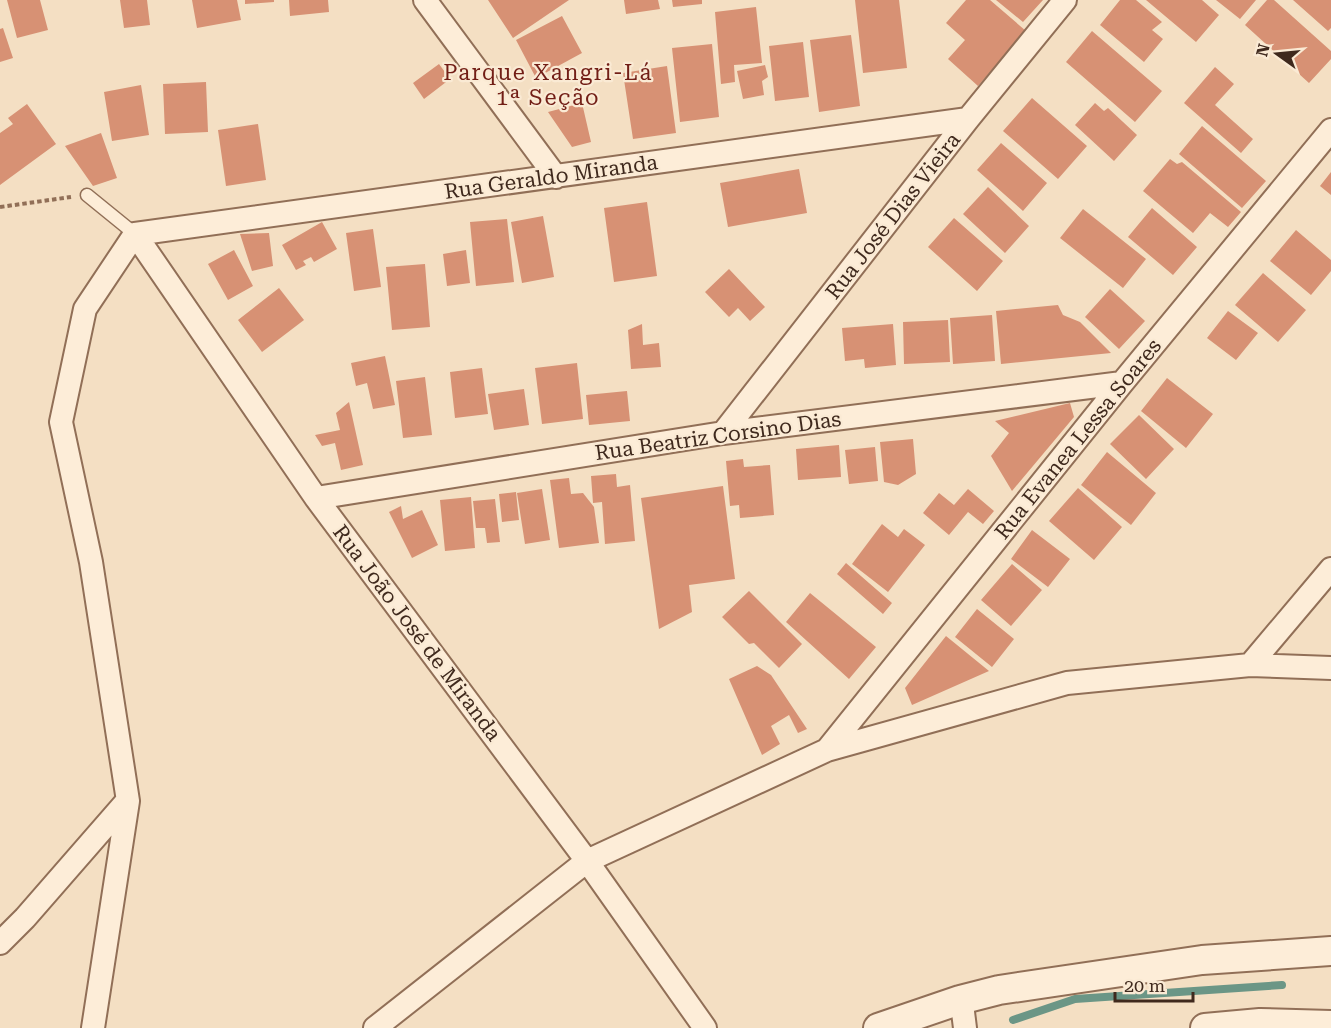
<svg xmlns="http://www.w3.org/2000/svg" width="1331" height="1028" font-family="'Roboto Serif',serif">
<rect width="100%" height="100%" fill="#f4dfc3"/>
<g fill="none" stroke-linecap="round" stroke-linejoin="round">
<path stroke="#6b9686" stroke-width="8" d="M1013,1020L1075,999L1282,985"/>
</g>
<path fill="#d79174" d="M7,0H40L48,30L17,38Z
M120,0H147L150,25L124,28Z
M192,0H237L241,20L197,28Z
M245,0H274V2L245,4Z
M289,0H328L329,12L290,16Z
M488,0H569L513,38Z
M624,0H658L660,9L626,14Z
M672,0H702V4L673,7Z
M855,0H899L907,68L863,73Z
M966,0H990L1026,31L978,86L948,59L965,40L946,23Z
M996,0H1043L1023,22Z
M1120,0H1136L1162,22L1152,30L1163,39L1144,62L1100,25Z
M1146,0H1202L1219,15L1196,42Z
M1216,0H1256L1240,19Z
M1267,0H1274L1331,51V59L1309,83L1245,25Z
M1293,0H1331V28L1328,31Z
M756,7L762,63L734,65L735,82L721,84L715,12Z
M562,16L582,53L536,78L516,40Z
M3,28L13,58L0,62V29Z
M1092,31L1162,91L1135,122L1066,62Z
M851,35L860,106L819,112L810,40Z
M803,42L809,97L775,101L769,46Z
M712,44L719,117L680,122L672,48Z
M439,64L450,79L424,99L413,83Z
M765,65L768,77L762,81L764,95L743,99L737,71Z
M667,66L676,133L633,139L623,73Z
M1215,67L1234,84L1215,105L1253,139L1241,153L1184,103Z
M206,82L208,132L165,134L163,84Z
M141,85L149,135L112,141L104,92Z
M1032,98L1087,146L1058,179L1003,131Z
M582,103L591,142L572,147L548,112Z
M1095,103L1104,111L1108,108L1137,135L1114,161L1075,125Z
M27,104L56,144L0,185V133L13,124L8,118Z
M258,124L266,180L226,186L218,130Z
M1202,126L1266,181L1242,208L1179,154Z
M101,133L117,178L93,186L65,146Z
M1001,143L1047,183L1023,211L977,170Z
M1170,159L1177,164L1182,162L1241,212L1228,227L1210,213L1193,233L1143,191Z
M799,169L807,213L728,227L720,183Z
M1331,172V195L1320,186Z
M988,187L1029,226L1005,253L963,214Z
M647,202L657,276L614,282L604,208Z
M1152,208L1197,247L1173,275L1128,237Z
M1083,209L1146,259L1123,288L1060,238Z
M543,216L554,277L522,283L511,222Z
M954,218L1003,261L977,291L928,247Z
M507,219L514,282L476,286L470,222Z
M322,222L337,249L314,262L311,257L303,261L306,265L296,270L282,245Z
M373,229L381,287L354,291L346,233Z
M1296,230L1331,260V271L1311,295L1270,261Z
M269,233L273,266L252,271L240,234Z
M234,250L253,286L228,300L208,264Z
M466,250L470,283L447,286L443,254Z
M425,264L430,327L392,330L386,267Z
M729,269L765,307L750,321L738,308L729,317L705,292Z
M1263,273L1306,310L1278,342L1235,305Z
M279,288L304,320L262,352L238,320Z
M1110,289L1145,321L1119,349L1085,317Z
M1058,305L1063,315L1080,322L1111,353L1001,364L996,311Z
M1228,311L1258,333L1236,360L1207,338Z
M992,315L995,361L953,364L950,318Z
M948,320L950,362L904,364L903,322Z
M642,324L643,345L659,343L661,367L631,369L628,330Z
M893,324L896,365L865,368L864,359L845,361L842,328Z
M385,356L395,405L373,409L367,383L356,386L351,363Z
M577,363L583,419L542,424L535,368Z
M482,368L488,414L455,418L450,372Z
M425,377L432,435L403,438L396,381Z
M1167,378L1213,414L1186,448L1141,411Z
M524,389L529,425L494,430L488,394Z
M627,391L630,421L589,425L586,395Z
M349,402L363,465L341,470L335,443L322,446L315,435L340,430L336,413Z
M1070,403L1074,417L1012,491L991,456L1009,433L995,421Z
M1139,415L1174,449L1146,479L1110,444Z
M913,439L916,474L898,485L884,482L880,442Z
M839,445L841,477L798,480L796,449Z
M875,447L878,481L849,484L845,450Z
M1107,452L1156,493L1131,525L1081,485Z
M743,459L744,467L770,465L774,515L740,518L739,505L730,506L726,461Z
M616,474L617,487L630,485L635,541L605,544L602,502L593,503L591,476Z
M569,478L571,494L583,493L594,507L599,543L559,548L550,480Z
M723,486L735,579L689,585L692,612L659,629L641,498Z
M1078,488L1122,527L1094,560L1049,521Z
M542,489L550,540L525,544L517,493Z
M968,489L994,511L983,524L968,512L949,535L923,513L939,493L954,505Z
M516,492L519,520L502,522L499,494Z
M471,497L475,548L445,551L440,500Z
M495,499L500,542L487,543L485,528H476L473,501Z
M401,506L403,519L422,510L438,545L412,558L389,512Z
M882,524L898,537L904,529L925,545L888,592L852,564Z
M1032,530L1070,559L1048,587L1011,559Z
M846,563L892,603L883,614L837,574Z
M1012,564L1042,590L1011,626L981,600Z
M749,591L802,644L779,668L754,643L749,644L722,617Z
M810,593L876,647L849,679L786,622Z
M977,609L1014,639L992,667L955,637Z
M946,636L989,671L912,705L905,688Z
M757,666L771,675L807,729L798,733L789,715L771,726L780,744L762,755L729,679Z"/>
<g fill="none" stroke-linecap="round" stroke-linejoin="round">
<g stroke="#916f57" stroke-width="15">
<path id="service" d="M87,195L135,234"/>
</g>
<g stroke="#916f57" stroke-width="26">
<path id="minor" d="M425,0L556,177
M135,234L316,498L587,861L705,1028
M135,234L968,119
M723,433L968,119L1065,0
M316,498L723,433L1122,383
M1250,665L1331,569
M827,750L1122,383L1331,130
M0,943L25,918L127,801
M960,1000L963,1012L965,1028
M93,1028L128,801L91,562L61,422L85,309L135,234
M375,1028L587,861L827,750L1067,683L1250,665L1331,668"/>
</g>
<g stroke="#916f57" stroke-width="32">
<path id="tertiary" d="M878,1028L960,1000L999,990L1202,960L1331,951
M1205,1028L1260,1023L1331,1025"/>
</g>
<path stroke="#916f57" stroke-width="4" stroke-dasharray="4.5 3" stroke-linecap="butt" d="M0,207L71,197"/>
<use href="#service" stroke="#fdedd8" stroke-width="12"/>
<use href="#minor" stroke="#fdedd8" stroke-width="22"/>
<use href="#tertiary" stroke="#fdedd8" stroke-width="28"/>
</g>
<g text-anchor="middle" stroke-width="4.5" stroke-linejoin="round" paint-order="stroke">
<g font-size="21" fill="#3f291d" stroke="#faead4">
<text transform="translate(551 177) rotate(-8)" y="7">Rua Geraldo Miranda</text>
<text transform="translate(893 216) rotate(-52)" y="7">Rua José Dias Vieira</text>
<text transform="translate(718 436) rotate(-8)" y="7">Rua Beatriz Corsino Dias</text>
<text transform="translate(1078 439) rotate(-51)" y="7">Rua Evanea Lessa Soares</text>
<text transform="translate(417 633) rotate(53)" y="7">Rua João José de Miranda</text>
</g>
<g font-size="22" letter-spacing="1.5" fill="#721e16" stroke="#faead4">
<text x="548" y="80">Parque Xangri-Lá<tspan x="548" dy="25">1ª Seção</tspan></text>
</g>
</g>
<g transform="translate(1277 54) rotate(285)" stroke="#faead4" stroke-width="4.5" paint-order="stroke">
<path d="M0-4.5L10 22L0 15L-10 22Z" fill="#3f291d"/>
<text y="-9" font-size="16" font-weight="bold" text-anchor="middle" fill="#3f291d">N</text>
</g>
<path d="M1115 992v9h78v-9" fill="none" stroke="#3f291d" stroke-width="3"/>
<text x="1124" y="992" font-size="18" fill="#3f291d" stroke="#faead4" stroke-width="4.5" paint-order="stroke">20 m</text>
</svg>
